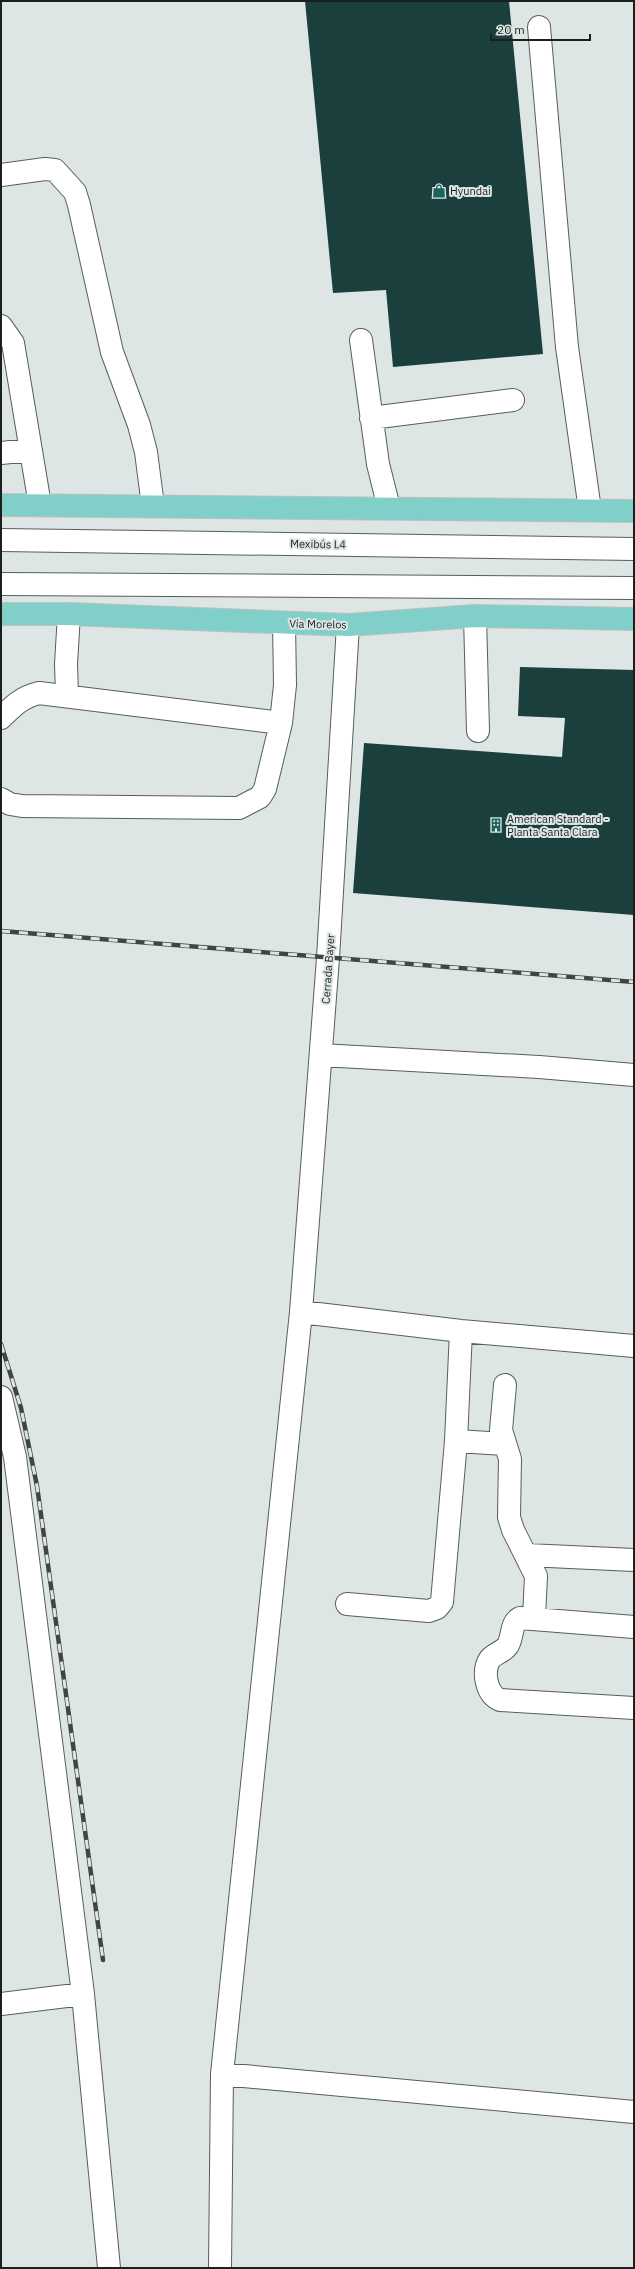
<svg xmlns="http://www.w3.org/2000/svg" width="635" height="2269" font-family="'IBM Plex Sans',sans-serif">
<rect width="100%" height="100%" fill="#dde6e5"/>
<path fill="#1b3f3c" d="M305,1H509L543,354L393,367L386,290L333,293Z
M520,667L634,670V915L353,893L364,743L562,757L565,718L518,716Z"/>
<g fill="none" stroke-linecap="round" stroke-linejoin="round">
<g stroke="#565e5d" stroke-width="24">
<path id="minor" d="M539,27L567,347L590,510
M1,175L45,169L55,170L75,192L79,205L112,352L139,425L146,452L153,506
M1,326L13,343L40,505
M361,340L378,464L389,508
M371,418L513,400
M1,453L31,450
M1,540L634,549
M1,584L634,588
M475,616L478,731
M67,695L66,664L69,614
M1,718C13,706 22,697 39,693L281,723L265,789L260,797L239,808L22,806L10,804L1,799
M281,723L285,685L284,623
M321,1055L539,1067L634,1075
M301,1312L461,1331L634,1346
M505,1385L501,1430L510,1459L509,1517L513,1530L536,1576L534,1618
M1,1397L15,1457L83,1994L109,2268
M456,1441L505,1444
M527,1555L634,1560
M347,1604L429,1611L437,1608L442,1602L456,1441L461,1331
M634,1627L520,1618C511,1623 513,1634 509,1643C506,1651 495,1653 490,1659C482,1671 486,1694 500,1700L634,1708
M1,2004L83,1994
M222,2074L634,2112
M220,2268L222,2074L301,1312L328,958L348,625"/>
</g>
<g stroke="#bfc0c0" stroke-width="24">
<path id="major" d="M1,505L634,511
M1,614H69L348,625L475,616L634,619"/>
</g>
<use href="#minor" stroke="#fff" stroke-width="22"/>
<use href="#major" stroke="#80cfc9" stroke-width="22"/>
<g stroke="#404544" stroke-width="4.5">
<path id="rail" d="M1,931L634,982
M1,1344L21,1408L37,1486L103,1960"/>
</g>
<use href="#rail" stroke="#dde6e5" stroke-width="3" stroke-dasharray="9" stroke-linecap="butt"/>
</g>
<defs>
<g id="shop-bare" transform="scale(1.08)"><path d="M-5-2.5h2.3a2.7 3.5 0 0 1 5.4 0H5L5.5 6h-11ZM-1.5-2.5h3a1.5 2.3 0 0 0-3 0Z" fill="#17645e" stroke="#dde6e5" stroke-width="2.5" paint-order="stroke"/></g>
<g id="building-bare" transform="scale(1.08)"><path d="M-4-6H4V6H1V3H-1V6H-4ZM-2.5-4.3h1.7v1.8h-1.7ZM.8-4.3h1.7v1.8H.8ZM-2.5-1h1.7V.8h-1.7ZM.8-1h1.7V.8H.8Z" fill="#17645e" stroke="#dde6e5" stroke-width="2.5" paint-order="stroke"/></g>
</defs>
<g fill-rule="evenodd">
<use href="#shop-bare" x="439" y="191"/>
<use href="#building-bare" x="496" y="825"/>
</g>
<g text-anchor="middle" stroke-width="4" stroke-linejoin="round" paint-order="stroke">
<g font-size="11" fill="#1b1f1e" stroke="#dde6e5" text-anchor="start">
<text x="450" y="195">Hyundai</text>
<text x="507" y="823">American Standard -<tspan x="507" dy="13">Planta Santa Clara</tspan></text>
</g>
<g font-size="11" fill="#1b1f1e" stroke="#dde6e5">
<text transform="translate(318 544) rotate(1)" y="4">Mexibús L4</text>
<text transform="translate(318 624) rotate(1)" y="4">Vía Morelos</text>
<text transform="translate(328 969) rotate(-86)" y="4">Cerrada Bayer</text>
</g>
</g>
<rect width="635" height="2269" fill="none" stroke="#1b1f1e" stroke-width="4"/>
<path d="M491 34v6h99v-6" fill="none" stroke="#1b1f1e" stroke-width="2"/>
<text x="497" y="34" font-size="12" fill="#1b1f1e" stroke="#dde6e5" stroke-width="3" paint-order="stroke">20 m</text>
</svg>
